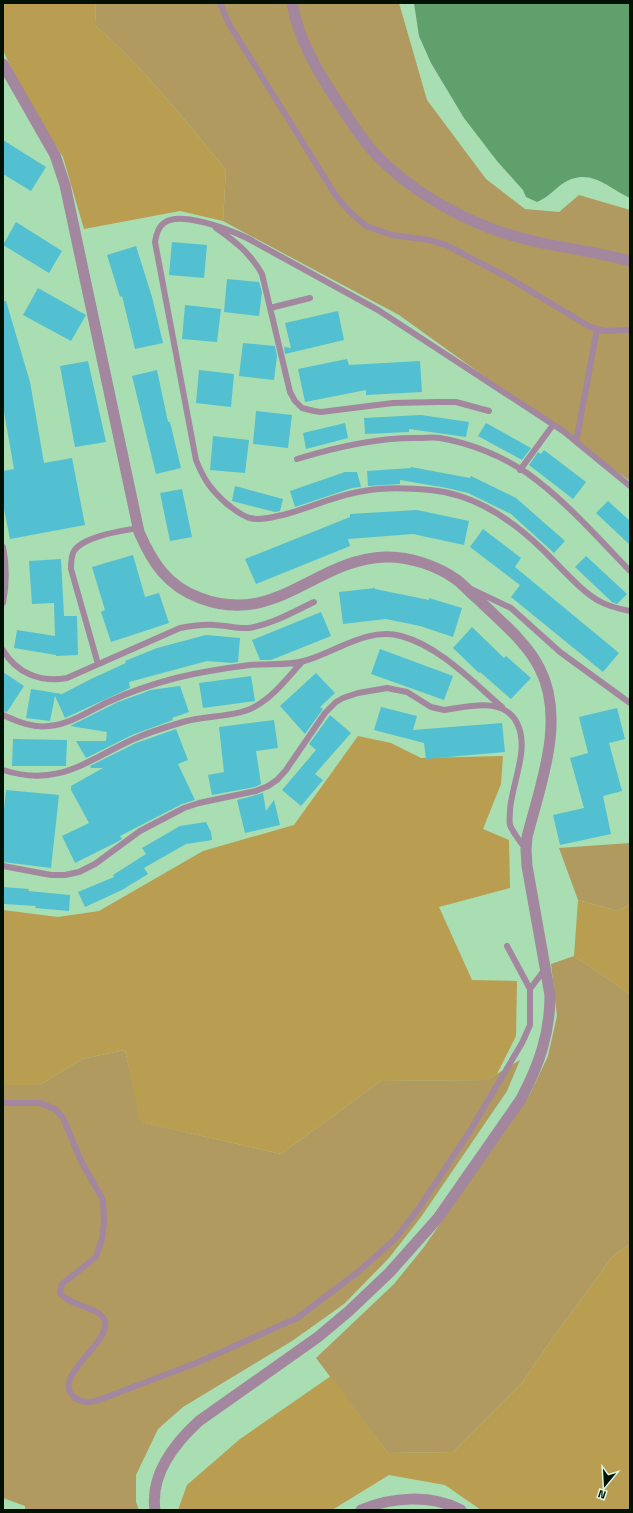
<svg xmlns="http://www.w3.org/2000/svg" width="633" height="1513" font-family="'Titillium Web',sans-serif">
<rect width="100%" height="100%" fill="#a9ddb2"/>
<path fill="#b09a60" d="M96,3H399L427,100L486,179L525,209L559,212L579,195L630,210V481L399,315L223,221L226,170C185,120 144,68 95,25Z
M630,843V904L618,911L578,900L559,848Z
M574,956L630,994V1244L612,1257L547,1346L522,1383L453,1452L388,1453L316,1358L394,1284L424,1247L530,1094L548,1056L557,1016L551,964Z
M125,1050L141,1122L281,1154L381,1081L487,1080L520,1060L507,1091L421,1217L389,1258L344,1304L292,1341L183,1407L158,1429L136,1475V1502L139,1510H25V1506L3,1498V1085H40L82,1059Z"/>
<path fill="#b99d50" d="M3,3H96L95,25C144,68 185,120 226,170L223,221L180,211L84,229L63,157L22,92L3,50Z
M358,736L391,743L421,758L503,756L501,784L483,829L509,840L510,888L439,907L472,980L517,981L516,1036L497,1074L487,1080L381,1081L281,1154L140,1122L125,1050L82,1059L40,1085H3V910L58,917L99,911L203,851L294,825Z
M578,900L618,911L630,904V994L574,956Z
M630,1244V1510H481L445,1485L389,1475L332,1510H178L187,1485L240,1439L331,1376L388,1453L453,1452L522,1383L547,1346L612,1257Z"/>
<path fill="#5fa06c" d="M414,3H630V198C607,187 589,166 562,184C554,190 547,198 537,202L526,197L523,190L497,161L464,118L431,63L419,36Z"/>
<path fill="#52c0d1" d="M3,140L46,167L31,191L3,174Z
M16,222L62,251L49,273L3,245Z
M172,242L207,245L204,278L169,275Z
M136,246L152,297L163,343L135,349L122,296L120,297L107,255Z
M227,279L259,282L262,292L259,316L224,312Z
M38,288L86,315L71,341L23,315Z
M3,301H6L30,382L44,463L72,458L85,525L10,539L3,504V471L14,469L3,406Z
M185,305L221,309L217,342L182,339Z
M338,311L344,340L285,354L284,347L291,348L285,323Z
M243,343L275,346L277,356L274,380L239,376Z
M347,359L349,365L420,361L422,392L366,395V390L305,402L298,369Z
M88,361L106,442L75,447L60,366Z
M157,370L168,422H170L181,468L156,474L132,376Z
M199,370L234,374L231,407L196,403Z
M256,411L292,415L288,448L253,444Z
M421,415L469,422L466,437L409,429V432L365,434L364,418Z
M345,423L348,438L306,449L303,433Z
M486,423L531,448L522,460L478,436Z
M213,436L249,440L245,473L210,470Z
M544,450L586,482L573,499L529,465L538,452L541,454Z
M411,467L470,478L471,476L516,498L565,541L554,553L511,514L468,493L447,488L400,480V484L368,486L367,471L411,468Z
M345,472H357L361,487L352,488L295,507L290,491Z
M235,486L283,499L280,511L275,512L232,501Z
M182,489L192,537L170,541L160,493Z
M608,501L630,521V545L596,513Z
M417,510L469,521L464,545L413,534L348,539L350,546L256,584L245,559L350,517V514Z
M483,529L521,558L515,567L619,653L603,672L511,597L520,585L470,547Z
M133,555L145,597L159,593L169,623L111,642L101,612L105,610L92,567Z
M586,556L627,594L617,604L612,602L575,567Z
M61,559L64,616H77L78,655L56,656V655L14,648L17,630L55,636L54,603L32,604L29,561Z
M375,588V589L429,600V598L462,608L453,637L420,626L386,619L343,624L339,592Z
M321,612L331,636L271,660H260L252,640Z
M472,627L504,658L506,656L531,678L511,699L480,672L479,673L453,648Z
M206,635L240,638L238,662L232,663L207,661L129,682L130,688L65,718L55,696L50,721L26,718L31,689L62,694L91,679L126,663L125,661L157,648Z
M380,649L453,676L444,700L371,674Z
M3,672L24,686L7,712L3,711Z
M316,673L335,693L320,707L323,709L305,734L280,706Z
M251,676L255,701L203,708L199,683Z
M180,686L189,712L172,718L173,720L132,735L86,758L76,741H106L107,732L70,726L118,702L143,693L150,690Z
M381,707L417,716L413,730L502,723L505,752L426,759L424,743L374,730Z
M617,708L625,739L609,743L622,791L603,796L611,834L560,845L553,815L584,808L570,758L588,753L579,717Z
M330,715L351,733L315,774L323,780L301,806L282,790L316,750L309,744Z
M274,720L278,748L256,751L261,784L255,787L212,795L208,775L224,772L219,727Z
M176,729L188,760L178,764L195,800L182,804L120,836L122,839L119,841L75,863L62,836L89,823L71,790V786L103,768H91L90,766L136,743Z
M13,739L67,740L66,766H12Z
M6,790L59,795L51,868L3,862V819Z
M263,793L266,811L274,800L280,825L245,833L237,800Z
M206,822L211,832L212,840L186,844L144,868L148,874L122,890L85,907L78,892L114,877L113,875L146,854L142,848L180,826Z
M3,887L29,889L28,891L70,895L69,911L35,908L36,906L3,904Z"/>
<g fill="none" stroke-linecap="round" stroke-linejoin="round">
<path stroke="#a2879f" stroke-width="6" d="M220,3L229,24L336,196L350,212L366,226L392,235L429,240L446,245L509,278L590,327L605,331L630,330
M216,228C235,241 251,254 262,274L290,392L295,401L302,408L314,411L321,412L393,403L437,402H456L489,411
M270,308L310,298
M576,442L597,329
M297,459C336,447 378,437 419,438C426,438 434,437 440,438C470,443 502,456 527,473C565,500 598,538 630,571
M520,470L553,425
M630,486L563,431L378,310L247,238C230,230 180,210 164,223C158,227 156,235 155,242L196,460C204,480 211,490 227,504C234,509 241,516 250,518C261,521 272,517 283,515C310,508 336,495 364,491C385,487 409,488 430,490C474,494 510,518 541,548C557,563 582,593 601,602C610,607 620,609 630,611
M3,547C7,567 7,583 3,603
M471,589L511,608L560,652L630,703
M3,650C16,673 41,683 67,678L180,628C191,626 202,624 214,625C225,625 237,629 248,628C271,625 293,612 314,602
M98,664L71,569C71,563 71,556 74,551C83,536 122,531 138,528
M3,715C18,722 33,728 49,726C71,724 89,711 108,702C129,692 153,684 176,678C200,672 226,668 250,665C268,663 287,666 304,661C336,652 367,627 401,636C439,646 473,682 502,707
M3,770C59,788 87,760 134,739C150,732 166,727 183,722C206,715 235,718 256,706C274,696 288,677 302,662
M3,866L51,875H65L79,872L95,864L140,831L184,808L199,803L256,791L268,786L277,780L286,770L325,713L336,702L343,698L358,693L387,688L407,692L431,707L444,710C468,707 503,696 517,723C530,749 512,782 510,810C510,815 509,820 510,825C513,833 520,841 525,848
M507,946L530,989
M3,1103H41L56,1110L63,1118L81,1161L103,1200L104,1223L102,1239L96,1257L62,1284L60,1293C71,1307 102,1307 105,1322C110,1344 49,1378 75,1398C82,1403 88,1402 96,1401L199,1362L297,1318L358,1272L395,1239L419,1208L470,1131L522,1043L530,1025V989L545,969"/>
<path stroke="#a2879f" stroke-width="11" d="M292,3C298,39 319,74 339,104C349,119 359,135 371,149C409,192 472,227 529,240C562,248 597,252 630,261
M3,64L55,155L65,185L139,532C152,562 167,586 200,598C276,627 316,559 385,557C409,556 438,566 457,580C465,586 471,594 479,600C500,621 527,642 540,669C566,720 540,786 527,837L526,850L527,866L550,995C550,1034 539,1065 521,1099L438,1218L390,1272L349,1311L318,1337L199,1421C175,1443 150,1475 155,1510
M361,1510C391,1497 431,1494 461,1510"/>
</g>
<rect width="633" height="1513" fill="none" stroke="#011205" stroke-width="8"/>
<g transform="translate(605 1485) rotate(198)" stroke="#dcf6e0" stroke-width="3" paint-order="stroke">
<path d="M0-3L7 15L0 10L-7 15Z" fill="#011205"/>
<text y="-6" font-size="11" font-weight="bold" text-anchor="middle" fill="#011205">N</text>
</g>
</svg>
